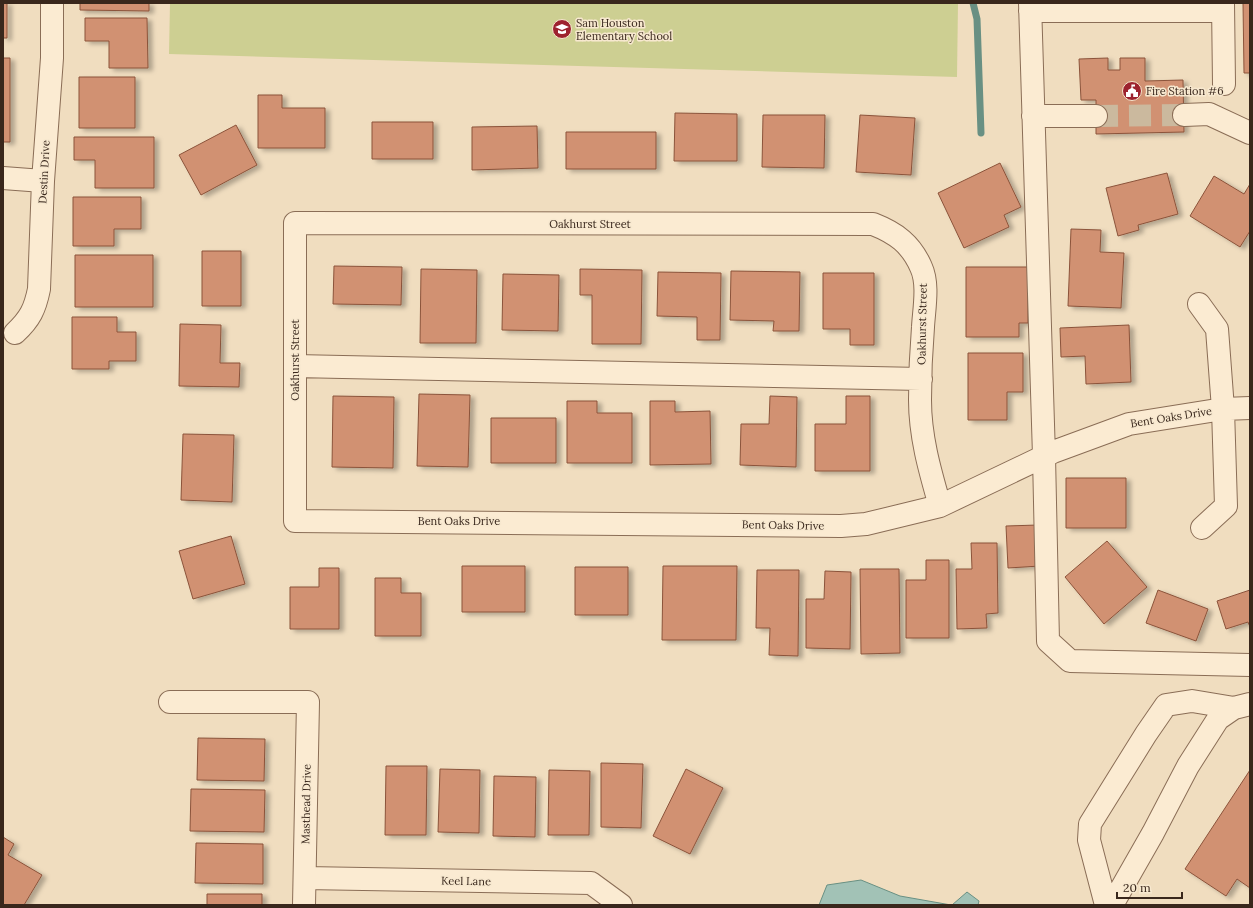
<svg xmlns="http://www.w3.org/2000/svg" width="1253" height="908" font-family="Lora,serif">
<defs>
<filter id="shadow"><feDropShadow dx="4.5" dy="2.5" stdDeviation="2" flood-color="#0004"/></filter>
</defs>
<rect width="100%" height="100%" fill="#f0ddbf"/>
<path fill="#cdcf92" d="M170,3H958L957,77L169,54Z"/>
<path fill="#a2c2b6" stroke="#699083" d="M861,880L900,896L951,905H819L827,885Z
M967,892L979,901L978,905H952Z"/>
<g fill="none" stroke-linecap="round" stroke-linejoin="round">
<path stroke="#699083" stroke-width="7" d="M973,3L977,19L981,133"/>
</g>
<path fill="#d19172" stroke="#8b533a" filter="url(#shadow)" d="M3,3H7V38H3Z
M80,3H149V11L80,10Z
M1243,3H1250V73H1244Z
M85,18H147L148,68H109V41H85Z
M3,58H10V142H3Z
M1108,58V70H1120V58H1145V81L1183,80L1184,132L1096,134V100H1081L1079,59Z
M79,77H135V128H79Z
M258,95H282V108H325V148H258Z
M675,113L737,114V161H674Z
M763,115H825L824,168L762,167Z
M860,115L915,118L911,175L856,172Z
M372,122H433V159H372Z
M236,125L257,165L201,195L179,155Z
M537,126L538,168L472,170V127Z
M566,132H656V169H566Z
M74,137H154V188H95V160H74Z
M1000,163L1021,207L1004,215L1009,227L964,248L938,193Z
M1167,173L1178,214L1138,225L1139,230L1118,236L1106,188Z
M1214,176L1244,194L1250,184V231L1240,247L1190,216Z
M73,197H141V229H114V246H73Z
M1071,229L1101,230L1100,252L1124,253L1121,308L1068,306Z
M202,251H241V306H202Z
M75,255H153V307H75Z
M334,266L402,267L401,305L333,304Z
M966,267H1028V323H1019V337H966Z
M421,269L477,270L476,343H420Z
M580,269L642,270L641,344H592V295H580Z
M731,271L800,272L799,331H773L774,321L730,320Z
M658,272L721,273L720,340H697V317L657,316Z
M823,273H874V345H850V329H823Z
M503,274L559,275L558,331L502,330Z
M72,317H117V332H136V361H109V369H72Z
M180,324L221,325L220,363H240L239,387L179,386Z
M1129,325L1131,382L1086,384L1085,356L1061,357L1060,328Z
M968,353H1023V392H1007V420H968Z
M419,394L470,395L468,467L417,466Z
M333,396L394,397L393,468L332,467Z
M770,396L797,397L796,467L740,465L741,424H769Z
M846,396H870V471H815V424H846Z
M567,401H597V413H632V463H567Z
M650,401H675V412L710,411L711,464L650,465Z
M491,418H556V463H491Z
M183,434L234,435L232,502L181,500Z
M1066,478H1126V528H1066Z
M1038,525L1040,566L1008,568L1006,526Z
M231,536L245,584L193,599L179,551Z
M1107,541L1147,587L1104,624L1065,577Z
M971,543H997L998,613L986,614L987,628L957,629L956,569H972Z
M926,560H949V638H906V580H926Z
M462,566H525V612H462Z
M663,566H737L736,640H662Z
M575,567H628V615H575Z
M319,568H339V629H290V587H319Z
M860,569H899L900,653L861,654Z
M757,570H799L798,656L769,655L770,628H756Z
M825,571L851,572L850,649L806,648V599H824Z
M375,578H401V593H421V636H375Z
M1158,590L1208,609L1196,641L1146,623Z
M1250,590V627L1248,622L1226,629L1217,601Z
M198,738L265,739L264,781L197,780Z
M601,763L643,764L641,828L601,827Z
M386,766H427L426,835H385Z
M440,769L480,770L479,833L438,832Z
M686,769L723,788L690,854L653,836Z
M549,770L590,771L589,835H548Z
M1250,770V888L1237,879L1226,896L1185,869Z
M494,776L536,777L535,837L493,836Z
M191,789L265,790L264,832L190,831Z
M3,837L14,844L8,855L42,875L24,905H3Z
M196,843L263,844V884L195,883Z
M207,894H262V905H207Z"/>
<g fill="none" stroke-linecap="round" stroke-linejoin="round">
<path stroke="#cbb99e" stroke-width="22" stroke-dasharray="22 11" stroke-linecap="butt" d="M1096,116L1184,115"/>
<g stroke="#8a6d56" stroke-width="24">
<path id="minor" d="M1030,3L1044,456L1048,641L1070,661L1250,665
M1223,3L1224,84
M1030,11H1223
M1184,115L1209,114L1250,133
M1033,116H1096
M3,178L43,181
M1199,304L1217,329L1223,409L1226,506L1202,528
M15,333C30,319 35,309 39,289L43,181L52,58V3
M295,366L921,379
M940,506C930,471 920,437 920,400C920,375 921,351 923,327C924,309 929,284 921,267C911,244 896,233 873,224L295,223V521L841,526L866,524L940,506L1053,452L1129,424L1223,409L1250,408
M170,702H308L304,905
M305,878L591,883L621,905
M1106,905L1089,840L1090,824L1146,734L1166,705L1192,701L1234,708
M1112,905L1153,833L1188,766L1218,719L1234,708L1250,704"/>
</g>
<use href="#minor" stroke="#fbebd2" stroke-width="22"/>
</g>
<defs>
<g id="school-disc" transform="scale(1)"><circle r="9.5" fill="#9d222e" stroke="#f7e8cf"/><path d="M0-5L7-2L0 1L-7-2ZM-4 1L0 2.5L4 1V4Q0 6-4 4Z" fill="#fff"/></g>
<g id="civic-disc" transform="scale(1)"><circle r="9.5" fill="#9d222e" stroke="#f7e8cf"/><path d="M-.6-6.5H3V-4.5H.6V-3L4-1V1h2V6H-6V1h2V-1L-.6-3ZM-1.2 2.5V6h2.4V2.5Z" fill="#fff"/></g>
</defs>
<g fill-rule="evenodd">
<use href="#school-disc" x="562" y="29"/>
<use href="#civic-disc" x="1132" y="91"/>
</g>
<g text-anchor="middle" stroke-width="3" stroke-linejoin="round" paint-order="stroke">
<g font-size="11" fill="#39271c" stroke="#f7e8cf" text-anchor="start">
<text x="576" y="27">Sam Houston<tspan x="576" dy="13">Elementary School</tspan></text>
<text x="1146" y="95">Fire Station #6</text>
</g>
<g font-size="11" fill="#39271c" stroke="#f7e8cf">
<text transform="translate(44 172) rotate(-87)" y="4">Destin Drive</text>
<text x="590" y="228">Oakhurst Street</text>
<text transform="translate(922 324) rotate(-89)" y="4">Oakhurst Street</text>
<text transform="translate(295 360) rotate(-90)" y="4">Oakhurst Street</text>
<text transform="translate(1171 417) rotate(-9)" y="4">Bent Oaks Drive</text>
<text x="459" y="525">Bent Oaks Drive</text>
<text transform="translate(783 525) rotate(1)" y="4">Bent Oaks Drive</text>
<text transform="translate(306 804) rotate(-89)" y="4">Masthead Drive</text>
<text transform="translate(466 881) rotate(1)" y="4">Keel Lane</text>
</g>
</g>
<rect width="1253" height="908" fill="none" stroke="#39271c" stroke-width="8"/>
<path d="M1117 892v6h65v-6" fill="none" stroke="#39271c" stroke-width="2"/>
<text x="1123" y="892" font-size="12" fill="#39271c" stroke="#f7e8cf" stroke-width="3" paint-order="stroke">20 m</text>
</svg>
